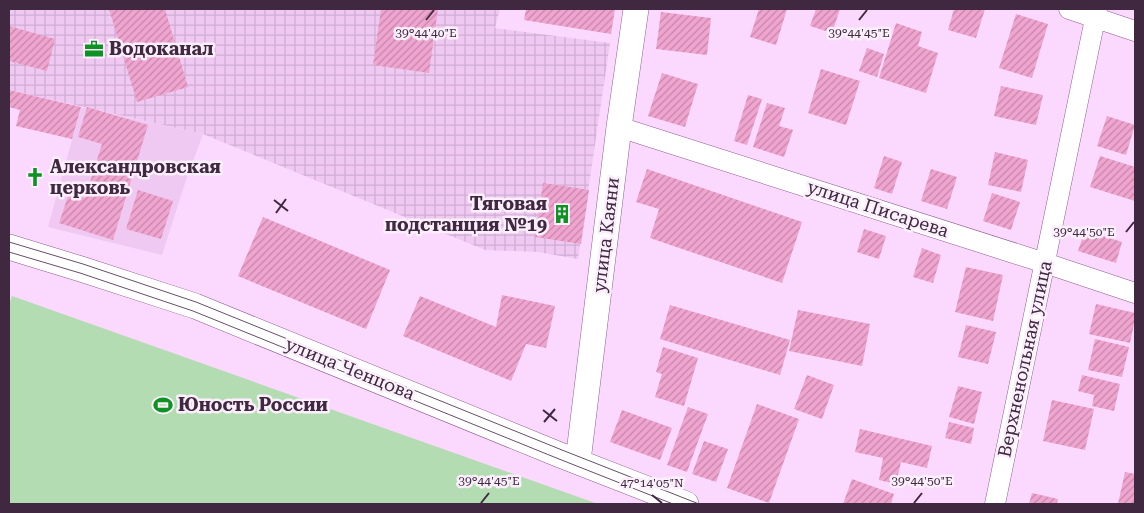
<svg xmlns="http://www.w3.org/2000/svg" width="1144" height="513" font-family="'Roboto Serif',serif">
<defs>
<pattern id="industrial-grid" width="8" height="8" patternUnits="userSpaceOnUse" patternTransform="scale(1.25)"><rect width="8" height="8" fill="#f0c9f2"/><path d="M0 4h8M4 0v8" fill="none" stroke="#cfadd1"/></pattern>
<pattern id="building-hatch" width="6" height="6" patternUnits="userSpaceOnUse" patternTransform="scale(1.25)"><rect width="6" height="6" fill="#f0a5d0"/><path d="M-1 1l2-2M0 6l6-6M5 7l2-2" fill="none" stroke="#c486aa"/></pattern>
</defs>
<rect width="100%" height="100%" fill="#fbd8fe"/>
<path fill="#f0c9f2" d="M81,107L203,134L185,183L162,255L48,227Z"/>
<path fill="url(#industrial-grid)" d="M9,9H500L495,28L610,43L578,259L538,252L485,250L203,134L9,90Z"/>
<path fill="#b3dcb2" d="M12,296L598,504H9V305Z"/>
<path fill="url(#building-hatch)" d="M109,9H165L188,87L137,102Z
M381,9H438L429,73L373,65Z
M526,9H615L611,34L524,20Z
M759,9H787L776,45L750,37Z
M816,9H840L832,33L810,26Z
M954,9H985L976,38L948,30Z
M661,12L711,18L707,55L656,49Z
M1016,14L1048,24L1032,78L999,68Z
M896,23L922,32L918,46L938,53L926,93L879,78Z
M9,26L55,39L47,71L9,61Z
M867,48L884,54L877,77L859,71Z
M821,69L860,81L846,125L808,113Z
M662,73L698,84L685,127L648,116Z
M1001,86L1043,95L1036,125L994,116Z
M9,90L81,107L72,139L16,126L20,110L9,107Z
M748,95L762,99L747,145L734,141Z
M767,103L785,108L779,126L793,130L784,157L753,147Z
M87,107L148,125L113,240L59,223L69,193L85,198L102,144L78,137Z
M1107,116L1135,125L1126,155L1097,146Z
M995,152L1028,160L1021,192L988,185Z
M884,156L902,162L892,194L874,188Z
M1100,156L1135,167V201L1090,187Z
M647,169L802,222L782,283L650,238L659,209L636,202Z
M931,169L957,177L947,209L921,201Z
M543,183L589,190L581,244L535,237Z
M138,190L173,201L161,239L126,229Z
M992,193L1020,202L1011,230L983,221Z
M263,217L390,270L366,329L238,276Z
M864,229L886,236L879,259L857,252Z
M1085,230L1122,242L1116,263L1078,251Z
M922,248L941,255L933,283L913,277Z
M966,267L1003,275L993,321L955,312Z
M502,295L555,306L546,348L526,344L511,381L403,336L420,296L496,327Z
M1096,304L1135,313V319L1130,343L1089,334Z
M670,305L790,340L780,375L660,339Z
M798,310L870,324L862,366L789,351Z
M966,325L996,332L988,364L958,357Z
M1095,339L1129,347L1122,377L1088,370Z
M663,347L698,358L684,406L655,397L662,374L656,372Z
M807,375L834,385L822,419L794,409Z
M1082,375L1120,384L1114,411L1092,406L1094,395L1078,391Z
M958,386L982,392L974,424L949,417Z
M1052,400L1094,409L1085,450L1043,441Z
M757,404L799,419L769,503L727,488Z
M688,407L708,414L687,472L667,465Z
M622,410L672,428L660,460L610,442Z
M949,422L974,428L971,444L945,438Z
M860,429L932,446L927,468L901,462L896,484L879,480L883,458L855,452Z
M704,441L728,449L716,482L692,474Z
M1125,472L1135,474V504H1118Z
M852,479L894,494L891,504H843Z
M1032,493L1058,499L1057,504H1029Z"/>
<g fill="none" stroke-linecap="round" stroke-linejoin="round">
<g stroke="#905c95" stroke-width="21">
<path id="minor" d="M1069,9L1135,31
M619,127L1045,263L1135,293
M995,504L1097,9"/>
</g>
<g stroke="#905c95" stroke-width="26">
<path id="tertiary" d="M9,247L81,269L195,306L560,455L686,504
M578,461L619,127L636,9"/>
</g>
<use href="#minor" stroke="#fff" stroke-width="20"/>
<use href="#tertiary" stroke="#fff" stroke-width="25"/>
<path stroke="#684e69" stroke-width="1" d="M9,242L83,264L196,302L562,450L699,504
M9,252L80,273L193,311L559,459L673,504"/>
</g>
<path fill="none" stroke="#3f2840" stroke-width="2" d="M426,20L434,10M859,20L867,10M274,200L288,211M276,213L286,199M1126,232L1134,222M543,410L557,421M544,422L555,409M652,495L662,503M481,503L489,493M914,503L922,493"/>
<defs>
<g id="office-bare" transform="scale(1.5)"><path d="M-6-3h4V-5.5h4V-3h4V5H-6ZM-1-4.5V-3h2v-1.5ZM-6 0V1H6V0Z" fill="#0e9223" stroke="#faeffb" stroke-width="2.5" paint-order="stroke"/></g>
<g id="church-bare" transform="scale(1.5)"><path d="M-1.2-6h2.4v3.5h3.3v2.4h-3.3V6h-2.4V-.1h-3.3v-2.4h3.3Z" fill="#0e9223" stroke="#faeffb" stroke-width="2.5" paint-order="stroke"/></g>
<g id="building-bare" transform="scale(1.5)"><path d="M-4-6H4V6H1V3H-1V6H-4ZM-2.5-4.3h1.7v1.8h-1.7ZM.8-4.3h1.7v1.8H.8ZM-2.5-1h1.7V.8h-1.7ZM.8-1h1.7V.8H.8Z" fill="#0e9223" stroke="#faeffb" stroke-width="2.5" paint-order="stroke"/></g>
<g id="stadium-bare" transform="scale(1.5)"><path d="M0-5a6.5 5 0 1 0 0 10a6.5 5 0 1 0 0-10ZM-3.5-1.8h7v3.6h-7Z" fill="#0e9223" stroke="#faeffb" stroke-width="2.5" paint-order="stroke"/></g>
</defs>
<g fill-rule="evenodd">
<use href="#office-bare" x="94" y="49"/>
<use href="#church-bare" x="35" y="177"/>
<use href="#building-bare" x="562" y="214"/>
<use href="#stadium-bare" x="163" y="405"/>
</g>
<g text-anchor="middle" stroke-width="5" stroke-linejoin="round" paint-order="stroke">
<g font-size="18" font-weight="bold" fill="#3f2840" stroke="#faeffb" text-anchor="start">
<text x="109" y="55">Водоканал</text>
<text x="50" y="173">Александровская<tspan x="50" dy="21">церковь</tspan></text>
<text x="547" y="210" text-anchor="end">Тяговая<tspan x="547" dy="21">подстанция №19</tspan></text>
<text x="178" y="411">Юность России</text>
</g>
<g font-size="18" fill="#3f2840" stroke="#faeffb">
<text transform="translate(878 209) rotate(18)" y="6">улица Писарева</text>
<text transform="translate(606 235) rotate(-83)" y="6">улица Каяни</text>
<text transform="translate(1025 359) rotate(-78)" y="6">Верхненольная улица</text>
<text transform="translate(350 369) rotate(22)" y="6">улица Ченцова</text>
</g>
</g>
<g font-size="12" text-anchor="middle" fill="#3f2840" stroke="#faeffb" stroke-width="5" stroke-linejoin="round" paint-order="stroke">
<text x="426" y="37">39°44'40"E</text>
<text x="859" y="37">39°44'45"E</text>
<text x="1084" y="236">39°44'50"E</text>
<text x="489" y="485">39°44'45"E</text>
<text x="922" y="485">39°44'50"E</text>
<text x="652" y="487">47°14'05"N</text>
</g>
<rect width="1144" height="513" fill="none" stroke="#3f2840" stroke-width="20"/>
</svg>
